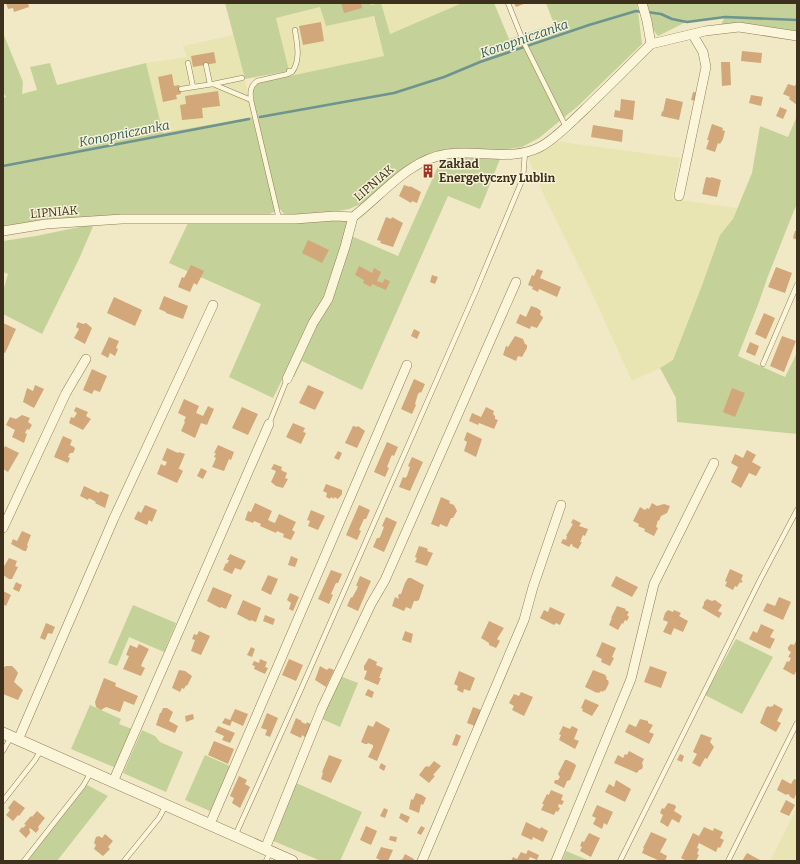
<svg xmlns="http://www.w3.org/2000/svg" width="800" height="864" font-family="Bitter,serif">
<rect width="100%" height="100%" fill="#f1e9c5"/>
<path fill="#e8e5b2" d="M381,3H462L389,34Z
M320,7L326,26L373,16L384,56L290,76L276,18Z
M233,35L245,79L252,117L163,133L146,63L187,57L183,46Z
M554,141L680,158L672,199L737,208L733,219L720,235L701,288L673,360L660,368L632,381L592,293L544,196L528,158L531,157Z
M797,807V861H770Z"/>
<path fill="#c4d198" d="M225,3H370L371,5L381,3L390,34L462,3H494L509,39L554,24L546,3H637L642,44L578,106L539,138L522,147L413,162L399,171L361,204L349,209L326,213L285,215L279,208L254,102L253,89L257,83L384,56L374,16L326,26L320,7L276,18L289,71L245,79Z
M647,3H797V33L721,24L725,17L688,21L658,36C650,27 649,15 647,3Z
M3,33L23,82L22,94L37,90L30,67L50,63L57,85L146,63L163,133L252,117L275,209L274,212L267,215L3,227V98L6,97L3,92Z
M797,116V203L768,276L759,302L738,356L785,377L797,353V434L677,422L676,398L660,368L673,360L701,288L720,235L733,219L752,173L760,126L788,137Z
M464,158L500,159L480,209L448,196L362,390L302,361L294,377L285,374L273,398L229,377L261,304L169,263L189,221L353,217L349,235L398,256L439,164Z
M94,224L79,259L42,334L3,314V291L8,274L3,272V241L36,236Z
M133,605L176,623L164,652L129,637L117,666L108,663Z
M736,639L773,657L742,714L705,695Z
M340,676L358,683L340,727L322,719Z
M90,705L121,719L119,724L132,729L116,768L71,749Z
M142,730L155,736L160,742L183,752L166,792L123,773Z
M205,755L232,767L212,812L185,800Z
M296,783L362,812L340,861H321L271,840Z
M87,785L108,796L57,861H27Z
M566,851L590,861H562Z"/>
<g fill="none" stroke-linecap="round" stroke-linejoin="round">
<path stroke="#6d948e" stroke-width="2.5" d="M647,12L661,14L672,19L687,22L725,17L797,20
M260,117L394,93L444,77L480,62L589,25L636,11L642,12
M3,166L249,119"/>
</g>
<path fill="#d2a779" d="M6,3H28L29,7L14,12L13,8L8,9Z
M341,3H361L362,8L344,13Z
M514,3H526L516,7Z
M321,22L324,41L303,45L299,26Z
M742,51L762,53L761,63L741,61Z
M214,52L216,63L193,67L191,56Z
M721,62H730L731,85L722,86Z
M172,74L174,86L179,85L181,94L176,95L177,99L163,102L158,77Z
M797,81V105L789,99L790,97L783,94L788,84L795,86Z
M218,91L220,106L202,108L203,118L182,120L180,105L186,104L185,96Z
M693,92L698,93L696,101L691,100Z
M751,95L763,97L761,106L749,103Z
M666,98L683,102L679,120L661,116L662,111L663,112Z
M621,99L635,101L633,120L614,117L615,110L620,111Z
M780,107L787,110L783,119L776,116Z
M712,124L723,128L722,130L725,131L723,139L720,144L718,143L715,152L706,149L709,140H707Z
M593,125L623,130L622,142L591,137Z
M426,168L432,169L430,176L425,175Z
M706,177L711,178V177L721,180L717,197L702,194Z
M404,185L410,187V186L421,192L417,203L412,201L411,203L399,196Z
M386,217L391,219L392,217L403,223L393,247L380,243L381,241L377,240Z
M795,231H797V240L793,238Z
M308,240L329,250L322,263L302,253Z
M191,265L204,271L197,285L194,283L190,292L178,287L182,277L184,278Z
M359,266L372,273L374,268L381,272L377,281L383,283L384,279L390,281L386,290L372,284L371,287L363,283L364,280L355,275Z
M776,267L792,273L785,293L768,287Z
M537,269L543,271L540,278L561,287L557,297L539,289L538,292L532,289L533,287L528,285L532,275L534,276Z
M432,275L438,277L435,284L430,282Z
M164,296L188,306L183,319L166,313V312L159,309Z
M114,297L142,310L135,326L107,313Z
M531,306L537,308L541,311L540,315L542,316L543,318L537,328L531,326L530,329L516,323L520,314L526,317Z
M764,313L775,318L766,339L755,334Z
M78,322L83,324L86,323L92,328L85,344L74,338L79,329L76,327Z
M3,323L16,329L5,353L3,352Z
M414,329L420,332L417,339L411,336Z
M515,336L523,339L525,344L527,345V348L522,357L518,356L516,361L503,355L506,346L508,347Z
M782,336L796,341L784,372L770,366Z
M109,337L119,341L116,348L118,349L115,356L110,353L108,358L101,354Z
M750,342L759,346L755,356L746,352Z
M92,369L107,376L100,392L94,390L92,394L83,390Z
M414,379L425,384L421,393L420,392L418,394L415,404L416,405L412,414L401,409Z
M35,385L44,389L34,408L23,402L27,388L33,391Z
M308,385L324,392L315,410L299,403Z
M732,388L745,393L735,417L723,412Z
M184,399L199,406L196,413L203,416L208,406L214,409L207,425L201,423L195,438L181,431L185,422L184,421L186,417L178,413Z
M76,407L88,412L86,416L91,419L83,430L69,423L71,417L74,418L77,413L74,411Z
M242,407L258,414L248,435L232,428Z
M486,407L494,411L493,414L495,416V419L498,420L494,429L479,423L478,425L469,421L472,413L481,417Z
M22,415L30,418L28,422L32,425L29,430L27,429L25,433L27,434L24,443L12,437L15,430L6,425L10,417L16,419Z
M293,423L305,428L303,432L306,433L301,444L286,437Z
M353,426L357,427L358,426L365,431L357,448L345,443Z
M467,432L482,439L476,457L464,451L467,442L464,440Z
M63,436L72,440L70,445L74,447L75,449L73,453H70L68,457L70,458L68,463L54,457Z
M387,442L398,447L394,456L392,455L391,457L387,467L389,468L385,477L374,472Z
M218,445L234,452L231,460L229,459L224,471L212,467L216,458L214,457L216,453H214Z
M5,446L19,453L8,472L3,469V450Z
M167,448L178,453L179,452L185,454L179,468H178L183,471L177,483L157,474L161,464L165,466L167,462L162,460Z
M747,450L756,455L752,462L761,467L756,476L749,473L741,488L731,482L738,467L731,463L735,454L743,458Z
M338,451L342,453L339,460L334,458Z
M412,457L423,462L410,491L399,487L403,477L405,478L407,476L410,467L408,466Z
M274,464L282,467L281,470L287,473L285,478L288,479L283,488L276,486L271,482L276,471L271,469Z
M201,468L207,471L203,479L197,476Z
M326,484L342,490V494L338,499L334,497V499L331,497L330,499L326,497L327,493L323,491Z
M84,486L99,493L100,491L109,495L105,508L95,503L96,502L89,498L88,500L80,496Z
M441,497L450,501L449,503L454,505L457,511L453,518H451L447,527L440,524L439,527L431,524Z
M255,503L272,511L268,520L272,522L275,523L279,514L296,522L292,530L295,532L291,540L283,537L284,534L277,531L276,533L260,526L261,524L254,521L253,523L245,520L248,511L251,512Z
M652,503L657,506L664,504L670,506L667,513L661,516L659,521L658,520L656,527L658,528L654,536L644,531L645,529L638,526L639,524L633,521L640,507L645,510L647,508L649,509Z
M145,505L157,510L152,522L149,520L147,525L134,519L138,511L141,513Z
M359,505L370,510L366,519H364L363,521L359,530L361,531L357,540L346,535Z
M311,510L325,516L318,530L308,526L310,521L307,520Z
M386,517L397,522L384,552L373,547L377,538H379L380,537L384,527L382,526Z
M573,519L581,523L579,526L588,529L585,536L583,535L580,542H582L578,549L572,546L573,545L571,544L569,547L561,543L563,539L566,540L567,536H566L573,524L571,523Z
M22,531L31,535L27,545L28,546L26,551H24L11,544L13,539L17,541Z
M419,546L426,548L428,549L427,551L433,553L427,566L415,562L417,558L415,557Z
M230,554L246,561L241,570L235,568L232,574L223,570L226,563L227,564L229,560H227Z
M291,556L298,559L295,567L288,565Z
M9,558L17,561L15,566L18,567L12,579H9L3,575V568Z
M730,569L743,575L741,580L743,581L741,583L740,582L737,587L735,586L733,590L725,586L727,582L725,581Z
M331,570L342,574L338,583H336L335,585L331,594L333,595L329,604L318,599Z
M268,575L278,579L271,595L261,590Z
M360,576L371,581L358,611L347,606L351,597L352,598L357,589L358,586H356Z
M616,576L638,587L632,597L611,586Z
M408,578H411L424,585L419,600L417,601H414L411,609L406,607L404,611L392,606L395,597L399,599L398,596L399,594H401L405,583Z
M16,582L22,585L19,592L13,589Z
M213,587L232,595L226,609L221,607L220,608L207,601Z
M3,591L11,595L6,606L3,604Z
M290,593L299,597L293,611L289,609L291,603L287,600Z
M779,597L791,602L783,620L763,611L767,603L775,606Z
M707,599L712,601L715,600L722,605L718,611L722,613L719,618L702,608L704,604V602Z
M243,600L261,608L256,622L251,620L250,621L237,614Z
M617,606L626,609L625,610L629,612L627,615L629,617L627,621L625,620L623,624L622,623L618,630L609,625L612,618H611Z
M550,607L565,614L560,625L556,623L554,625L540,618L544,610L548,612Z
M668,610L673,612L674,610L681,613L679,616L688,621L683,632L674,628L671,635L663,632L668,622L663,620L665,613Z
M265,615L275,619L273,625L263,621Z
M489,621L504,628L497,639L500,641L496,648L489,645V643L481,638Z
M46,623L55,627L52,634L48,633L45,640L40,638Z
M761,624L774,630L770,637L775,639L770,649L749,639L753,631L757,633Z
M199,631L210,636L201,655L191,651L195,640L192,639L194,634L197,635Z
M405,631L413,634L411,643L402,640Z
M797,639V670L794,675L783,669L787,661L789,662L791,658L788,657L791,652L788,650V647L791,644L794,645Z
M602,642L616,648L612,657L614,658L610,666L601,662L602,659L596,656Z
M139,644L149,649L143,661L141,666L145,668L141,676L123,669L129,656L126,655L130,645L137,648Z
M251,647L255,649L252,657L247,655Z
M369,658L377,662L376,665L383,668L379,678H381L378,685L364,679L367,671L364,670V666Z
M260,659L267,662L265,667L268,668L265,674L254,669L255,666L252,665L254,661L259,663Z
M289,659L303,665L296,681L282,675Z
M6,666H12L16,670L18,673L14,682L23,690L18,700L3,694V668Z
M320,666L327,670L329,668L334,670L326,687L315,680Z
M650,666L667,672L661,688L644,682Z
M179,670L185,671L192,676L187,686L186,685L184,689L182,688L180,692L172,688Z
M593,670L606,675L605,676L607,677L606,679L609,681L608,682L609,683L605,691L604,690L603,692L601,691L599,693L597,692V693L585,687Z
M459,671L475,678L470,691L464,689L463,693L457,690L458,686L454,684Z
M104,678L116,683L115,686L138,696L134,705L124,701L120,712L106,707L101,710L96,707L95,702Z
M368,689L374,692L372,698L365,695Z
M521,692L533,697L524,716L512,710L514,706L509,703L514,694L519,696Z
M585,699L599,705L592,716L582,711L583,709L581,708Z
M774,704L783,709L777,721L781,723L776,732L760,723L766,708L768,706L770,707L773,706Z
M473,707L481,710L475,726L467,723Z
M163,708H167L173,712L169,721L178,726L175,733L156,725L160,713H161Z
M235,709L248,714L243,726L232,721L230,726L222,723L225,718L230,720Z
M267,713L278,718L270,737L265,735L267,730L261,728Z
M193,714L194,719L186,722L185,716Z
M296,718L302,721L301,722L306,724L307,722L312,725L306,738L302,735L301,738L290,733Z
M640,719L648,721V723L653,725L649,732L654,734L649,744L625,732L629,724L636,727Z
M376,721L390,729L377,761L368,757L373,747V745L368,743L367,744H365L361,742L368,725L373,727Z
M218,726L235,733L230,743L222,740L224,736L215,732Z
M563,726L570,729L572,726L578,729L574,739L579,741L575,749L559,740L561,735L559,734Z
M456,734L461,736L457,746L452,745Z
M701,734L712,738L710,742L714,747L707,759L705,758L700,767L692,763L697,754L693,752Z
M214,741L234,749L228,764L208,755Z
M629,751L644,759L642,763L643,766L642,769L639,770L637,773L614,763L618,755L623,758L625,754L627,755Z
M680,754L684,756L682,762L677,760Z
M329,755L342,760L331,783L321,779L323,773L322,772Z
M565,760H567L575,764L576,766L570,780L567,781L564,788L554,783L555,780H558L560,777L558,774Z
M434,761L441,766L433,775L435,776L429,783L419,775L425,767L427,766L429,767Z
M381,763L386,766L384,771L379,768Z
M239,776L247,780L245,784L250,787L240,808L232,803L234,798L230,796Z
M782,779L791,784L794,779L797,780V792L794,799L789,796L790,795L787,794L786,795L777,790Z
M616,780L631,789L625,802L605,792L609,784L614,787Z
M551,790L563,795L561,800L564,801L562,805L559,804L558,807L560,808L558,812L556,811L554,815L541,810L544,804H542L547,794L549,795Z
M416,793L422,795L426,798L423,805L421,804L419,813L409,809L411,799L413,800Z
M14,800L25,808L19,816L18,815L13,821L6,815L10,810L8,808Z
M786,800L795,805L789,816L780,812Z
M668,803L675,805L676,807L674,811L682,816L679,823L672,819L668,827L660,822L663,815L660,813L662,808L664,809Z
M597,805L613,812L607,825L604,823L602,829L593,824L596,818L592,816Z
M384,808L388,810L385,818L380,816Z
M37,811L45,818L38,827L39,829L36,833L30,828L29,830L30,831V833L26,838L19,831L22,827L23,828L26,825L24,824L31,816L32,817Z
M401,813L410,817L407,823L399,818Z
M526,822L540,829L541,827L548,831L543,842L533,837L532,840L521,835Z
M366,826L377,831L371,845L360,840Z
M421,826L425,828L421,835L417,833Z
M704,827L713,831L714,828L723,832L720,838L724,840L720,848L718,847L716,852L699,843L697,848L699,849L697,854L699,855L696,861H687L681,858L693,833L699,836Z
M651,832L667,839L660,852L667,856L665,861H660L642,853L644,848H643Z
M589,833L600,838L591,857L580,851L582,847L580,846L582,841L584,842Z
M105,834L113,841L108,847L110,849L103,856L94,849L96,845L94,843L96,837L99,836L102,838Z
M390,836L397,837L396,842L389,840Z
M381,847L393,850L388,861H382L376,858Z
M528,850L539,855L537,860L530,857L528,861H511L513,857L517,859L521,852L526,854Z
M747,853L760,860L759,861H742Z
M405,854L414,859L413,861H400L401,859L402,860Z"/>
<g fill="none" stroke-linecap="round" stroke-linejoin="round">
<g stroke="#8e7b59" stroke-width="5.5">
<path id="service" d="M508,3L524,43L566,127
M188,63L193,87
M206,65L210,84
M213,84L242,78
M181,89L213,84L251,100
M279,219L251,100C250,91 250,87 257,81L288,74L290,73L289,71L292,72C301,60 297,44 295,30
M763,364L797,285
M269,424L287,379
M3,751L11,737
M3,801L35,760L41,750
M235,836L302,687L475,293L523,178L525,153
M24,861L83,786L91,772
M124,861L159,818L166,805
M266,861L270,852
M620,861L761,578L797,510
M728,861L797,723"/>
</g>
<g stroke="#8e7b59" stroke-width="10">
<path id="minor" d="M642,3L647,21L651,44
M651,44L705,31L739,27L797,36
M679,196L706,67L703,52L693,35
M3,231L46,224L122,219H295L335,216L353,217C383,194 408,160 447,154C478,149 511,162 540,147C555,139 569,124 582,112C605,90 628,67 651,44
M287,379L313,323L328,299L345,247L353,217
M3,528L66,393L86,359
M18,740L114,518L213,305
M113,782L269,424
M210,824L407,365
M265,849L322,708L371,604L385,580L516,282
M422,861L524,620L533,587L561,505
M556,861L631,679L654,584L714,463"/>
</g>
<g stroke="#8e7b59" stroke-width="12">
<path id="tertiary" d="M3,733L292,861"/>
</g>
<use href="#service" stroke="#fbf5d9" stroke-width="4.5"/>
<use href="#minor" stroke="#fbf5d9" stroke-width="9"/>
<use href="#tertiary" stroke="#fbf5d9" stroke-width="11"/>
</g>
<defs>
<g id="building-bare" transform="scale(1.08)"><path d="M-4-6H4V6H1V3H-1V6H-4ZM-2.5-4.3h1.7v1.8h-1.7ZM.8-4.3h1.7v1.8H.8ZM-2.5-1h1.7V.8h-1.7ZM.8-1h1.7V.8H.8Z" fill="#a23225" stroke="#f8f2d6" stroke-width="2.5" paint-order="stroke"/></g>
</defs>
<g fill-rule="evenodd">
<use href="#building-bare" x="428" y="171"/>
</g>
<g text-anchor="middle" stroke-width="3" stroke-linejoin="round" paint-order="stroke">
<g font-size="12" font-weight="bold" fill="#3d311e" stroke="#f8f2d6" text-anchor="start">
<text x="439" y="168">Zakład<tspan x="439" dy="14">Energetyczny Lublin</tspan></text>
</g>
<g font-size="12" fill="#3d311e" stroke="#f8f2d6">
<text transform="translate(374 183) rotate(-41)" y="4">LIPNIAK</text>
<text transform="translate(54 212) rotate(-5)" y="4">LIPNIAK</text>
</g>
<g font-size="13" font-style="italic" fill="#2d5c5e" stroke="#f8f2d6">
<text transform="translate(524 38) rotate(-19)" y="5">Konopniczanka</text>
<text transform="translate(124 133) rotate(-11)" y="5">Konopniczanka</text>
</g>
</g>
<rect width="800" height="864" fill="none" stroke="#3d311e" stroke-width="8"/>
</svg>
